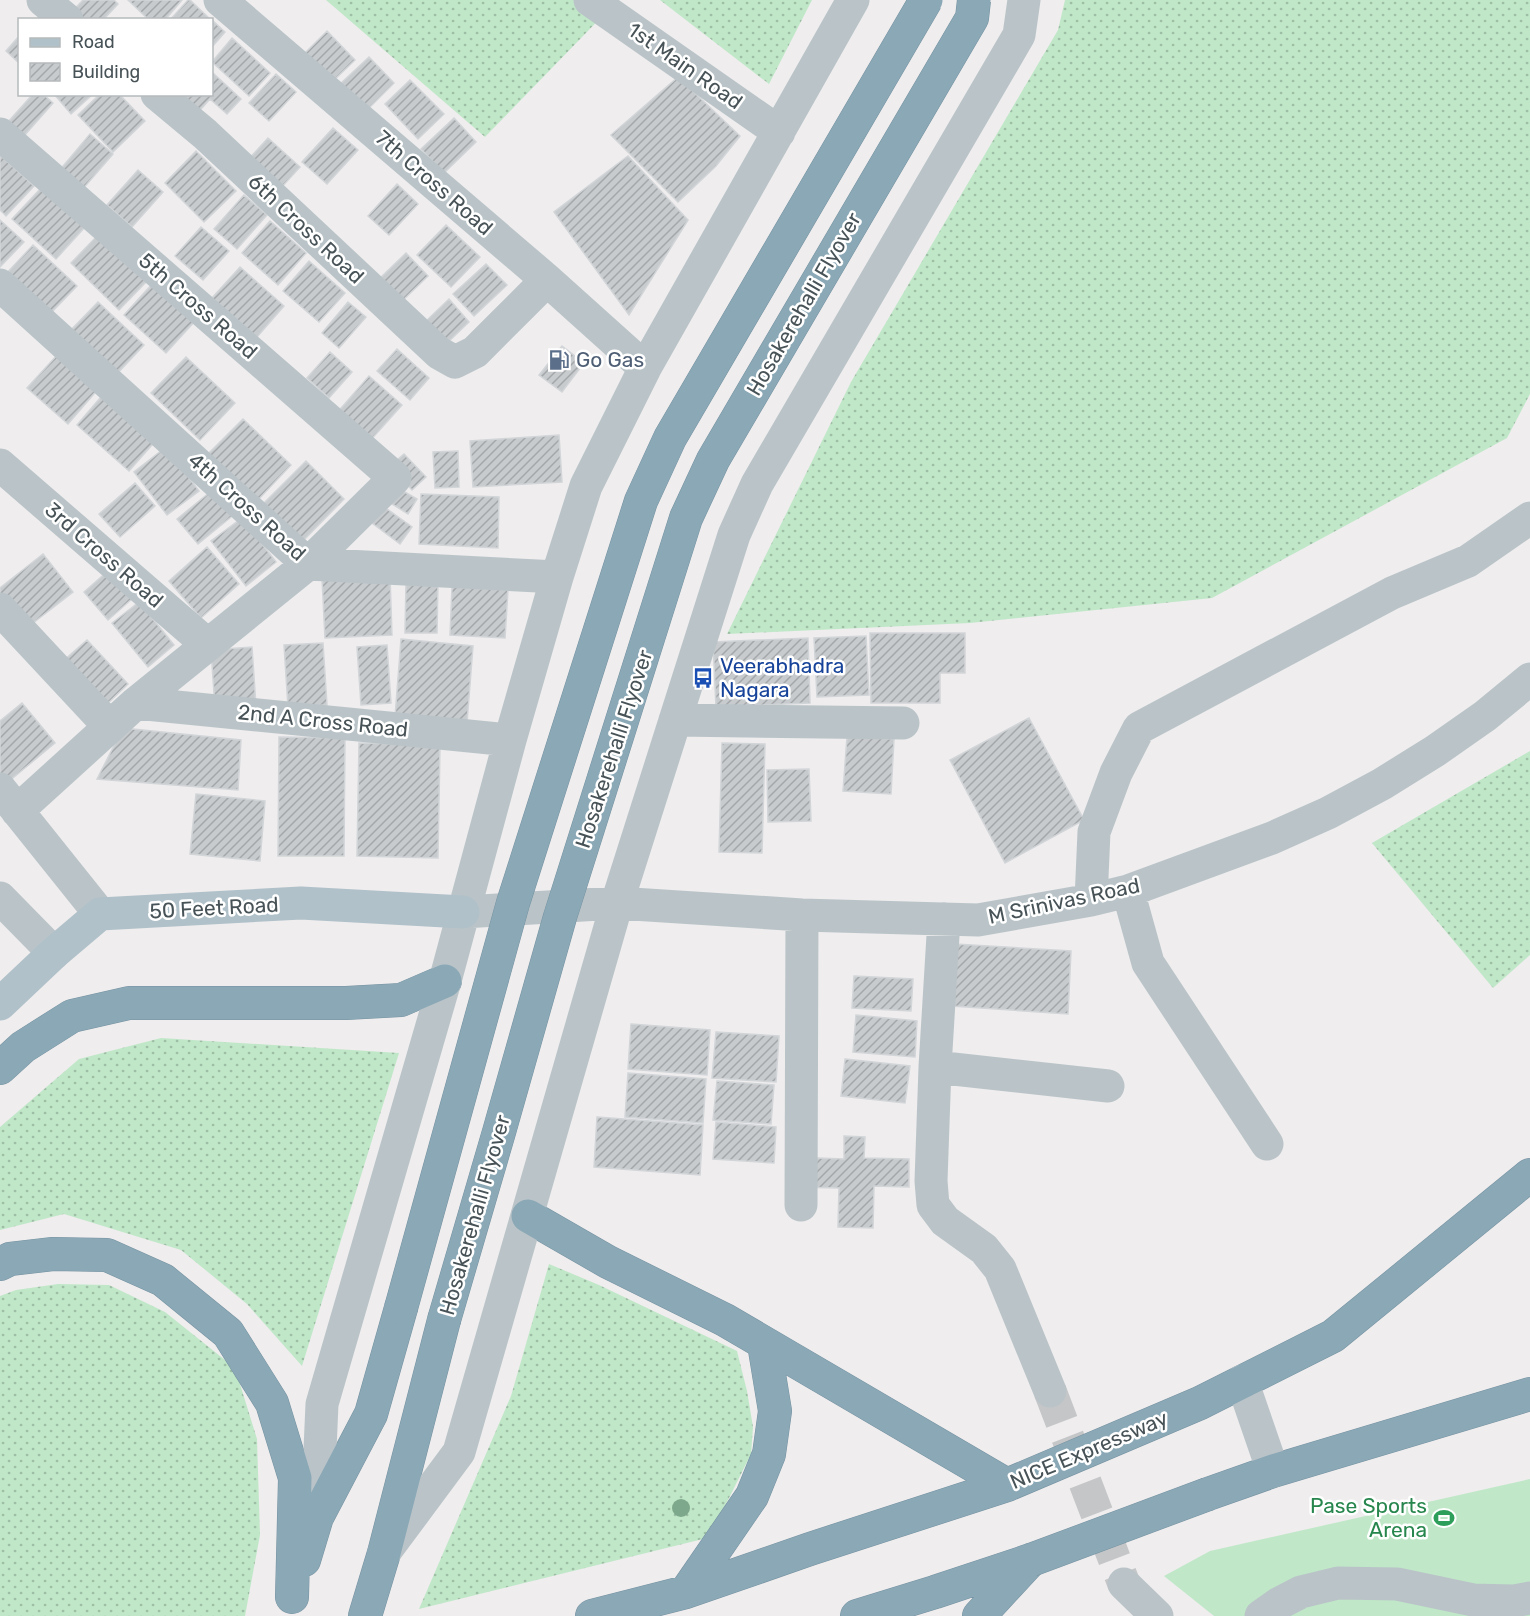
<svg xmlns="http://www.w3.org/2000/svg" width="1530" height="1616" font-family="Rubik,sans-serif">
<defs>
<pattern id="grass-dots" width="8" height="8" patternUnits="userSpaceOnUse" patternTransform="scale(1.5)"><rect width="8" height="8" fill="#c0e8c8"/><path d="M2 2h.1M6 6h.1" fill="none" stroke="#9ebfa5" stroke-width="1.8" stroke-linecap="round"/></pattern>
<pattern id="building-hatch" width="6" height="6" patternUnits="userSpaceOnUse" patternTransform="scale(1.5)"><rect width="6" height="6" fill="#c8cbce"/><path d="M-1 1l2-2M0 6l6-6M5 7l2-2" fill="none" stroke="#a4a7aa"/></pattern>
</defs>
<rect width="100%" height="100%" fill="#efedee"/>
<path fill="url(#grass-dots)" d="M326,0H618L485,137Z
M660,0H812L769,84Z
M1065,0H1530V394L1507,438L1212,598L970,623L727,634L851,382L1058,30Z
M1530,751V955L1493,988L1372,843Z
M161,1038L399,1053L302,1366L247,1304L181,1250L64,1214L0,1230V1127L79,1059Z
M549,1264L599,1285L737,1351L747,1391L753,1427L751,1454L729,1498L707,1538L419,1609L511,1396Z
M58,1284L109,1285L165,1312L235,1368L257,1439L260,1535L245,1616H0V1296L16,1290Z"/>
<path fill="#c0e8c8" d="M1530,1479V1616H1214L1164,1576L1210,1551Z"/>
<path fill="url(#building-hatch)" stroke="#d2d5d8" stroke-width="1.5" d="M83,0H114L118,4L103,20H72L68,16Z
M128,0H182L165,20H149Z
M188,0H190L211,20H170Z
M212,20L225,32L212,47Z
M327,31L355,60L330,84L303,55Z
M20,35V64L6,51Z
M232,38L270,73L249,96L212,62Z
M369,57L394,83L365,112L339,85Z
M212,72L241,99L227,114L210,99L193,118L182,94H212Z
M276,74L296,92L269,121L249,103Z
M678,77L740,136L716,166L678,202L611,135Z
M410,80L444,114L418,139L385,104Z
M33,94H43L53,103L24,136L8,122Z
M54,94H93L71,114Z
M100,94H119L145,121L113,152L78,115Z
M454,118L476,142L444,173L421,149Z
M333,128L358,150L327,184L302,162Z
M90,134L113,154L81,191L59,171Z
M268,138L300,167L279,190L247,161Z
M196,151L236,191L204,222L165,183Z
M0,155L34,186L6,216L0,210Z
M628,156L688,220L629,315L554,212Z
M138,170L163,192L132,227L107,205Z
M397,184L418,204L389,235L368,216Z
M42,187L85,227L56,259L12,219Z
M244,195L267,215L237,249L214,229Z
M0,220L24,242L0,267Z
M270,221L306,253L278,285L242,253Z
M446,225L480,257L451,287L417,255Z
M201,227L229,251L203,280L175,256Z
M99,234L148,280L119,310L71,263Z
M33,245L77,286L48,316L5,275Z
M406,253L428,276L397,306L375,283Z
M309,261L345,293L319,322L283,291Z
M486,264L507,285L474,316L453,294Z
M240,267L284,306L257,337L212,298Z
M153,283L195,321L166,353L124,315Z
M449,299L469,322L443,347L423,324Z
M98,302L144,345L114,377L68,333Z
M348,302L366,317L339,348L322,333Z
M562,346L584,363L562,392L539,375Z
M397,349L429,378L410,400L377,371Z
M330,352L352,372L329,398L307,378Z
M59,353L99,388L68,424L27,388Z
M186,357L235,403L200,440L151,393Z
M369,376L402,405L368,443L336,414Z
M106,391L159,437L129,471L77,425Z
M243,419L291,465L256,502L207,455Z
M559,435L562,482L473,487L470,441Z
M166,447L199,491L167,515L134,472Z
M458,451L459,487L435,488L433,452Z
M404,454L426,477L412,490L390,466Z
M306,461L344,499L298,546L259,508Z
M135,483L155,506L120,537L99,514Z
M215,488L236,513L198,544L177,519Z
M398,488L417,499L408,514L389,502Z
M421,494L499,497L498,548L419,544Z
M376,501L412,527L400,544L364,517Z
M242,518L276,562L246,586L211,541Z
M207,547L239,584L201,618L169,581Z
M43,554L73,592L24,630L0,599V588Z
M109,570L133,598L108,620L84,592Z
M390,576L392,635L325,638L322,579Z
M406,582L438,583L437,633H405Z
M452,587L508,590L505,638L450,635Z
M139,602L174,645L148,667L112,623Z
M870,633H965V673H940V703H871Z
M866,636L869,695L817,697L814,638Z
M808,638L810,703L716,707L713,642Z
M401,639L473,646L467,723L395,717Z
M87,640L128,684L105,706L63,661Z
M323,643L327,705L288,707L284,645Z
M387,645L391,703L361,705L357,647Z
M252,647L256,706L215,708L211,650Z
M22,703L55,743L8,782L0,773V721Z
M1029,718L1084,820L1005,863L950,760Z
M123,728L241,740L238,790L97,779Z
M279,737L345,738L344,856H278Z
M847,737L894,739L891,794L843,791Z
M359,743L440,745L438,858L357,856Z
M722,743L765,744L762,853L719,852Z
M809,769L811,821L768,822L767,770Z
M196,794L265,801L260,861L190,854Z
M955,944L1071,951L1068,1014L952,1006Z
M854,976L913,979L911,1011L852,1008Z
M856,1015L917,1021L915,1057L853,1052Z
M631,1024L710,1030L707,1075L628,1069Z
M716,1032L779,1036L776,1082L712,1078Z
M845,1059L910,1066L905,1103L841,1096Z
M628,1073L706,1079L703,1123L625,1117Z
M717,1081L774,1085L771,1124L713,1120Z
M597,1117L703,1125L700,1175L594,1167Z
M716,1122L776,1127L774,1163L713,1159Z
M844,1136L865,1137L864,1158L909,1159V1187L874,1186L873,1228L838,1227L839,1188L792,1187V1157L844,1159Z"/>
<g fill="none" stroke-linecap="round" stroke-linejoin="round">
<path stroke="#c5c6c8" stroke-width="33" stroke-dasharray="33 16" stroke-linecap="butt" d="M1050,1391L1124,1584"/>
<g stroke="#7693a2" stroke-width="34">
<path id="highway" d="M0,1068L23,1047L72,1016L129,1003H346L401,1000L445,981
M528,1216L608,1262L725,1320L1007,1485
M0,1264L10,1259L53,1254L107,1255L163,1280L228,1333L272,1403L295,1478L292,1597
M1208,1494L1273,1471L1530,1394
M304,1560L317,1517L371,1414L401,1308
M686,1592L752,1496L769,1454L775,1411L764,1344
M365,1616L384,1553L444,1320
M592,1616L686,1592L810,1549L1007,1485L1200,1403L1333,1336L1530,1175
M857,1616L935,1592L1031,1560
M979,1616L1028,1563"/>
</g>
<path stroke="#bac4c8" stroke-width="33" d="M43,0L67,20
M220,0L547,280L645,368
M590,0L779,132
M157,94L205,134L439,353L455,362L475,352L547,280
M0,134L395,478L308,564L136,703L17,811
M0,285L308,564L557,577
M0,465L208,645
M0,609L110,727
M136,703L510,740
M675,720L903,723
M0,789L100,914
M1128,891L1148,963L1267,1144
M0,898L54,953
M1091,900L1094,832L1116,773L1139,728L1392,593L1468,561L1530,518
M463,912L617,903L802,915L978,920L1091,900L1128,891L1272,838L1328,813L1382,784L1435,751L1485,716L1530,679
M944,919L935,1067L931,1181L933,1205L945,1221L984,1249L1000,1269L1050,1391
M935,1067L1108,1086
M801,1205L802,915
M1242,1381L1273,1471
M317,1517L322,1404L445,981L510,740L557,577L586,486L645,368L853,0
M384,1553L459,1452L617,903L734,535L757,484L1019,35L1024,0
M1124,1584L1157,1616
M1261,1616L1278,1604L1301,1592L1338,1583L1397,1584L1473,1600L1514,1601L1530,1598"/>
<path stroke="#b0c1c9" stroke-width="33" d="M0,1004L54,953L100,914L301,903L463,912"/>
<use href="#highway" stroke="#8ba8b6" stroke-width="33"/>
<g stroke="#7693a2" stroke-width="34" stroke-linecap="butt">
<path id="highway-bridge" d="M401,1308L513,903L641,501L670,438L926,0
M444,1320L499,1132L560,917L686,518L713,460L972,18L974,0
M1031,1560L1208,1494"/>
</g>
<use href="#highway-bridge" stroke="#8ba8b6" stroke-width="33"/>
</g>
<circle fill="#7ea88b" cx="681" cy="1508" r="9"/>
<defs>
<g id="fuel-bare" transform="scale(1.62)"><path d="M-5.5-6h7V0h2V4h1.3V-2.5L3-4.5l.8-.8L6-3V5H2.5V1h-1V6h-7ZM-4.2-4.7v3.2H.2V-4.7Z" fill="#5c6f8a" stroke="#fff" stroke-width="2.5" paint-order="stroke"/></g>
<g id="bus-bare" transform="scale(1.62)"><path d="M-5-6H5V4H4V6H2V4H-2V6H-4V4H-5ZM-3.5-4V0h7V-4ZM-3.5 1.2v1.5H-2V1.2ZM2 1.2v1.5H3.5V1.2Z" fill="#1a4fb4" stroke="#fff" stroke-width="2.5" paint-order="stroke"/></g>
<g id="stadium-bare" transform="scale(1.62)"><path d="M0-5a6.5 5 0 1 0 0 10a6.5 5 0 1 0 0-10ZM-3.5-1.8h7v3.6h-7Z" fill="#2e9e5b" stroke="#fff" stroke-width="2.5" paint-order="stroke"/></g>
</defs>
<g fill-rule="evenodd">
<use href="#fuel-bare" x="559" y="360"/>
<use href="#bus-bare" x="703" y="678"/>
<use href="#stadium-bare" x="1444" y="1518"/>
</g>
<g text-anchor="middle" stroke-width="5" stroke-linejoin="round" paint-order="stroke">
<g font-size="21" fill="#485358" stroke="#fff">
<text transform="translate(685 66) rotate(35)" y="7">1st Main Road</text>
<text transform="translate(434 183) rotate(41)" y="7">7th Cross Road</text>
<text transform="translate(306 229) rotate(43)" y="7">6th Cross Road</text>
<text transform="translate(804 304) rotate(-60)" y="7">Hosakerehalli Flyover</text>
<text transform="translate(198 306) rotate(41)" y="7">5th Cross Road</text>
<text transform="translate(247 507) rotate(42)" y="7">4th Cross Road</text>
<text transform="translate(104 555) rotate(41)" y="7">3rd Cross Road</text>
<text transform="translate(323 721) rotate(6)" y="7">2nd A Cross Road</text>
<text transform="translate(614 749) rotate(-72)" y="7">Hosakerehalli Flyover</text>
<text transform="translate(1064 901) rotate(-12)" y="7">M Srinivas Road</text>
<text transform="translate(214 908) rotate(-3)" y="7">50 Feet Road</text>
<text transform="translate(475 1215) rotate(-74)" y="7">Hosakerehalli Flyover</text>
<text transform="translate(1089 1450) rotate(-23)" y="7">NICE Expressway</text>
</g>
<g font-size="21" fill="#4e5e75" stroke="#fff" text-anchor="start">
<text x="576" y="367">Go Gas</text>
</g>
<g font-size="21" fill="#164399" stroke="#fff" text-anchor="start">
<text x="720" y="673">Veerabhadra<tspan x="720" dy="24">Nagara</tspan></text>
</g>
<g font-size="21" fill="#27864d" stroke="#fff" text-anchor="end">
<text x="1427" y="1513">Pase Sports<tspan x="1427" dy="24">Arena</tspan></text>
</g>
</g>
<rect x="18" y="18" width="195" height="78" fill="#ffffff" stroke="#b6babc" stroke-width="1.5"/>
<rect x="30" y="38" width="30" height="9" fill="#b0c1c9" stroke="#b6babc" stroke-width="1.5"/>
<text x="72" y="48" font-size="18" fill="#485358">Road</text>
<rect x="30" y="63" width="30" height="18" fill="url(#building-hatch)" stroke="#b6babc" stroke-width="1.5"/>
<text x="72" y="78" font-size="18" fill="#485358">Building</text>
</svg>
